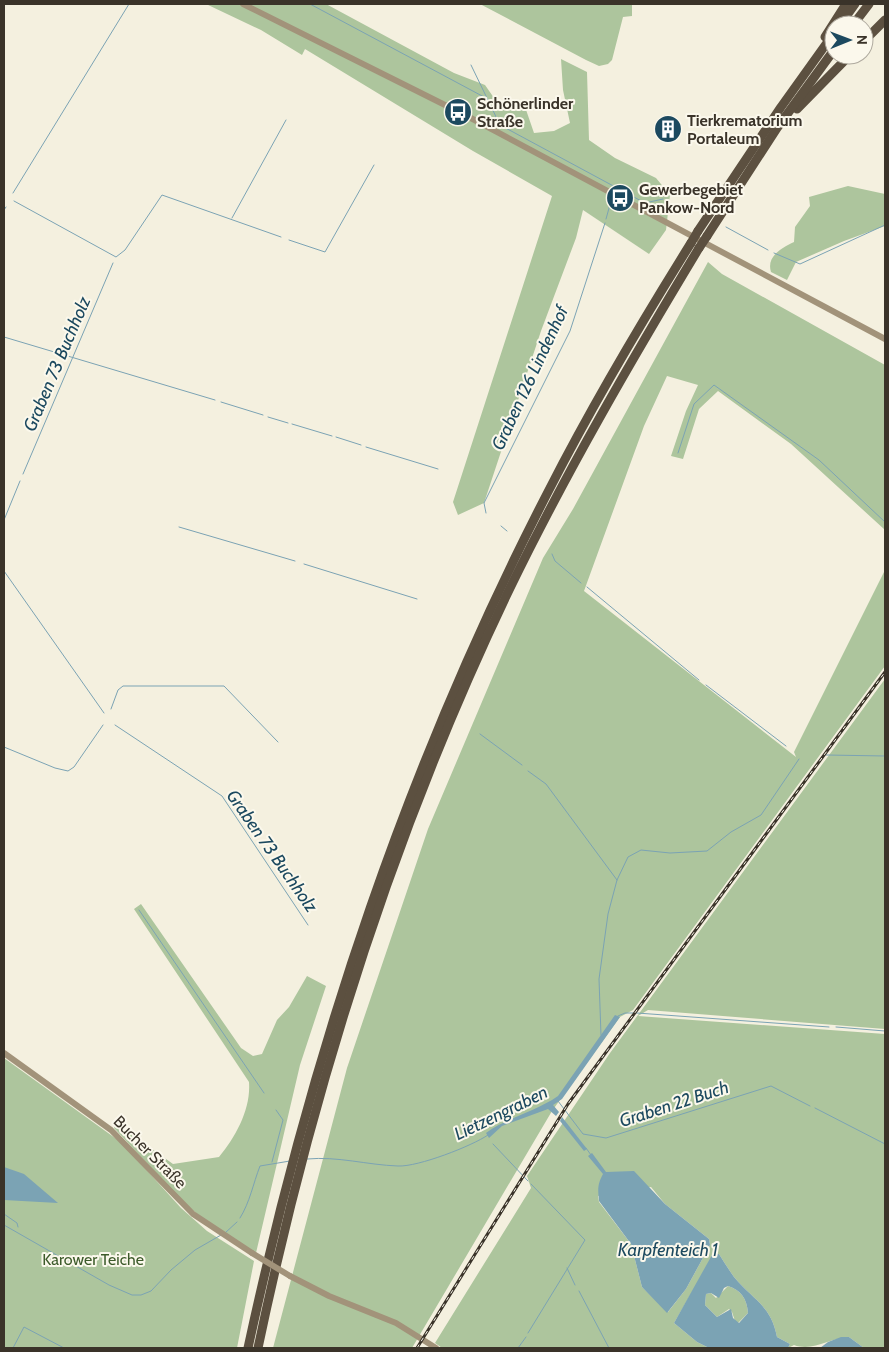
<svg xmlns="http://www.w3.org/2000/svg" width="889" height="1352" viewBox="0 0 889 1352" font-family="Cabin,sans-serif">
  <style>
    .green { fill: #adc59d; fill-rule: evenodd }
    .water { fill: #7ba3b4; fill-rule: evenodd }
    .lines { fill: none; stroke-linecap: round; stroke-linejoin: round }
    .stream { stroke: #7ba3b4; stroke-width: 1 }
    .secondary { stroke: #a2937a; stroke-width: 6 }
    .highway { stroke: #5c5040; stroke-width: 9 }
    .rail-casing { stroke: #3a3329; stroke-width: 3 }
    .rail { stroke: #fbf8ec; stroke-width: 1; stroke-dasharray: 4; stroke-linecap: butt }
    .secondary-bridge { stroke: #a2937a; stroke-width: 6 }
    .highway-bridge { stroke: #5c5040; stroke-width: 9 }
    .labels { text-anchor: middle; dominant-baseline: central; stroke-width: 4; stroke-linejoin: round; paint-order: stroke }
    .poi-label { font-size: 16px; font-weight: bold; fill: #3a3329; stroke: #fbf8ec; text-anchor: start }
    .street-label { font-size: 16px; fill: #3a3329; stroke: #fbf8ec }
    .park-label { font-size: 16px; fill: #3d5b2b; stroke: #fbf8ec }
    .water-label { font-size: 18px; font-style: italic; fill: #1c495f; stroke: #fbf8ec }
  </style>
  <rect width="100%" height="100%" fill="#f4f0df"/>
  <g class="green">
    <path d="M 206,4 L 326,4 L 454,73 L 485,85 L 501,108 L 523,101 L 534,133 L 554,131 L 570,123 L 563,90 L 561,59 L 587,72 L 589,140 L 615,158 L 656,178 L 670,195 L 666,230 L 649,254 L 583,210 L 576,238 L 541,331 L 484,503 L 458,515 L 453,502 L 552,196 L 473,151 L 305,49 L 302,55 L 261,30 Z"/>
    <path d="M 480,4 L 632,4 L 632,16 L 623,17 L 612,60 L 608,64 L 599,66 L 586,60 Z"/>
    <path d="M 848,186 L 885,194 L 885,226 L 844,241 L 796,262 L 787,280 L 771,272 C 766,256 782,248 794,242 L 795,227 L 810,206 L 809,197 Z"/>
    <path d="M 708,262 L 722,274 L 885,365 L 885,530 L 791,444 L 718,391 L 699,409 L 683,459 L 671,456 L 686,411 L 698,385 L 667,376 L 644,426 L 584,591 L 796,757 L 794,752 L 885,570 L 885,666 L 633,1010 L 620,1017 L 552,1111 L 412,1348 L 273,1348 L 347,1068 L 428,829 L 543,558 L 573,509 Z"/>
    <path d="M 885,679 L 885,1029 L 648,1010 L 638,1016 L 885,1034 L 885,1348 L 864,1348 L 849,1337 C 829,1338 813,1352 794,1345 L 788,1348 L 790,1344 L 777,1337 C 771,1305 753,1300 734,1277 C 729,1270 724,1262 719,1254 L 692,1292 L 674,1323 L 697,1342 L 709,1348 L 442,1348 L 435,1343 L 531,1188 L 527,1176 L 610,1053 ZM 651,1187 L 665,1204 L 709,1239 L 710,1245 L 686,1289 L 668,1312 L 642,1287 L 631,1244 L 599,1202 L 598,1196 Z"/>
    <path d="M 141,904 L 241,1048 L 253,1056 L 262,1054 L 277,1020 L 289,1007 L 307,976 L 326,986 L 300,1065 L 256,1253 L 208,1223 L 183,1202 L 114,1128 L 116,1123 L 173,1164 L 219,1157 C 236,1136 251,1109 249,1082 L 134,909 Z"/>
    <path d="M 4,1058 L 122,1143 L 181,1208 L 207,1231 L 254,1261 L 237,1348 L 4,1348 Z"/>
    <path d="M 728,1286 C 741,1290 747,1299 748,1313 L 738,1323 L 735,1321 L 732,1312 L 729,1309 L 717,1317 L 705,1305 L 706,1294 L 711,1293 L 716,1298 Z"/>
  </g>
  <g class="water">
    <path d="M 615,1015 L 620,1017 L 562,1099 L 553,1105 L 559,1112 L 556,1116 L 548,1109 L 502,1126 L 489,1138 L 486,1133 C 508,1117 535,1112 558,1096 Z"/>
    <path d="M 562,1117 L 587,1149 L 584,1151 L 560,1121 Z"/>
    <path d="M 592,1153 L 606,1172 L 634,1171 L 665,1204 L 709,1239 L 710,1245 L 686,1289 L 667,1313 L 642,1287 L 631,1244 L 599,1201 C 598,1190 597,1185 603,1174 L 588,1156 Z"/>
    <path d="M 4,1167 L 24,1174 L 58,1203 L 4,1200 Z"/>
    <path d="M 719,1254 C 724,1262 729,1270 734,1277 C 753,1300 771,1305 777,1337 L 790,1344 L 788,1348 L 709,1348 L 697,1342 L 674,1323 L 712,1255 ZM 728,1286 C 741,1290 747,1299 748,1313 L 739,1323 L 733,1318 L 731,1309 L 717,1317 L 705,1305 L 706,1294 L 711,1293 L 719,1298 L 724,1288 Z"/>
    <path d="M 841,1337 L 849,1337 L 864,1348 L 820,1348 L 828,1342 Z"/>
  </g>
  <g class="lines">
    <g class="stream">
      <path d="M 310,4 L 484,97"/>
      <path d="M 471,65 L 500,125 L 645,203 L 663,199"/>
      <path d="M 13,193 L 129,4"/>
      <path d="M 14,201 L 116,257 L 125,250 L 162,195 L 281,237"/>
      <path d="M 4,210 L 6,207"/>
      <path d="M 232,218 L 286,120"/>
      <path d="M 606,219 L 611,201"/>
      <path d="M 726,227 L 768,250"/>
      <path d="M 289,240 L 325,252 L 374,165"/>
      <path d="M 774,253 L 800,264 L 885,225"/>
      <path d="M 4,337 L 215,400"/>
      <path d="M 221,402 L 263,415"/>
      <path d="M 268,417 L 288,423"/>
      <path d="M 292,424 L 332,436"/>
      <path d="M 336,437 L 361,445"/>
      <path d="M 366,447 L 438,469"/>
      <path d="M 678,453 L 694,404 L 714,385 L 819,460 L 885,522"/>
      <path d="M 23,474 L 113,263"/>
      <path d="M 486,513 L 484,503 L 570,331 L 605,223"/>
      <path d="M 4,520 L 20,481"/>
      <path d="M 501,526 L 507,531"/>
      <path d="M 179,527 L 295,561"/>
      <path d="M 552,554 L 555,561 L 581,583"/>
      <path d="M 304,564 L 417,599"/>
      <path d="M 4,571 L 104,713"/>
      <path d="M 587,587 L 699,680"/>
      <path d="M 706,685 L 786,746"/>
      <path d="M 111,709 L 118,690 L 123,686 L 224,686 L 278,742"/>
      <path d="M 115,725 L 222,796 L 308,925"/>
      <path d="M 480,734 L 522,765"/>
      <path d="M 4,747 L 55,768 L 68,771 L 74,767 L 103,725"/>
      <path d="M 826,755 L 885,756"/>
      <path d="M 528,771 L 546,784 L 617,880"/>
      <path d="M 139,910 L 264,1093"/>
      <path d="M 618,1016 L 625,1013 L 637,1013 L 829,1027"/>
      <path d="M 836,1027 L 885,1031"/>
      <path d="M 601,1035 L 599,979 L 608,914 L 617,880 L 628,857 L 641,850 L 670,853 L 707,851 L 731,832 L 761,815 L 799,759"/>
      <path d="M 558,1101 L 583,1134 L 606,1138 L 771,1086 L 810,1106"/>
      <path d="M 815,1108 L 885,1144"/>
      <path d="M 493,1144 L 528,1181"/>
      <path d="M 586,1148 L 591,1155"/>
      <path d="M 307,1159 C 338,1156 367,1165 398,1166 C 418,1167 472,1146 488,1135"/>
      <path d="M 272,1162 L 283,1120 L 276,1110"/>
      <path d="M 4,1214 L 17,1223 L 18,1227"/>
      <path d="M 240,1218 C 250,1202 253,1184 260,1166 L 290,1161"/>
      <path d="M 4,1225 L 109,1285 L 132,1295 L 141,1295 L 151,1291 L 171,1270 L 195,1250 L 221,1235"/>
      <path d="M 225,1233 L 237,1222"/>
      <path d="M 567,1268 L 575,1285"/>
      <path d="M 579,1291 L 609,1348"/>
      <path d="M 528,1333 L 585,1240 L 531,1184"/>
      <path d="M 13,1348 L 24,1327 L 64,1348"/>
      <path d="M 518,1348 L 526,1337"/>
    </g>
    <g class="secondary">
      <path d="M 243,4 L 467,116 L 885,339"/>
      <path d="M 4,1053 L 111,1130 L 193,1214 L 252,1253"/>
      <path d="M 290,1276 L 329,1296 L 396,1323 L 436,1348"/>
    </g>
    <g class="highway">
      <path d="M 840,25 L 855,4"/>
      <path d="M 853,25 L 869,4"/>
      <path d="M 825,37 L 846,4"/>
      <path d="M 864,41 L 885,20"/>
      <path d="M 797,109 L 850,55"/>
      <path d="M 698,231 L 781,107 L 834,33"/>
      <path d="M 707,236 L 777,128 L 834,50"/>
      <path d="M 248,1348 C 313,1048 408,762 550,488 C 593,404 641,323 691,243"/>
      <path d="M 258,1348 C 313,1087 394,829 510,588 C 567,471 632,359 699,248"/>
    </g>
    <g class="rail-casing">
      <path id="rail" d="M 417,1348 L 568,1104 L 885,672"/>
    </g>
    <use href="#rail" class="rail"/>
    <path class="secondary-bridge" d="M 252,1253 L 290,1276"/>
    <g class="highway-bridge">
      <path d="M 691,243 L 698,231"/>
      <path d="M 699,248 L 707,236"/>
    </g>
  </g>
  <defs>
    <g id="bus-disc" transform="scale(1.4375)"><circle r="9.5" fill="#1c495f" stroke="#fbf8ec"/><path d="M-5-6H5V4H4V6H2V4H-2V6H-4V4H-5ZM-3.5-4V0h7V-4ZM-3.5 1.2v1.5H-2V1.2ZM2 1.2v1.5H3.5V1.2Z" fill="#fff"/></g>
    <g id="building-disc" transform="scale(1.4375)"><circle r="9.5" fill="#1c495f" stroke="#fbf8ec"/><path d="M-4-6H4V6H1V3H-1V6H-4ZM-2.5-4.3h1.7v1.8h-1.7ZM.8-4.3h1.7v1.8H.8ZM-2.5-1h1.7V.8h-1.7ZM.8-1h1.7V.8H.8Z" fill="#fff"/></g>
  </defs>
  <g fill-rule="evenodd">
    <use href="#bus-disc" x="458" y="112"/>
    <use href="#building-disc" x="668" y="129"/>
    <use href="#bus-disc" x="620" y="198"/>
  </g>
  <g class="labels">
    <g class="poi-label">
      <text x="477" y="103">Schönerlinder<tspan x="477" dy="18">Straße</tspan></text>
      <text x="687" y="120">Tierkrematorium<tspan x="687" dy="18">Portaleum</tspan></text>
      <text x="639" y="189">Gewerbegebiet<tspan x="639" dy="18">Pankow-Nord</tspan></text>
    </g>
    <g class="street-label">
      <text transform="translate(150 1152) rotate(45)">Bucher Straße</text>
    </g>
    <g class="park-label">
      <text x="93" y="1259">Karower Teiche</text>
    </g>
    <g class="water-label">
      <text transform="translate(57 364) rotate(-67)">Graben 73 Buchholz</text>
      <text transform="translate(530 378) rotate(-65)">Graben 126 Lindenhof</text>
      <text transform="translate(272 851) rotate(55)">Graben 73 Buchholz</text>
      <text transform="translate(674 1104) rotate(-18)">Graben 22 Buch</text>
      <text transform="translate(501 1113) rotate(-26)">Lietzengraben</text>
      <text x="668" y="1250">Karpfenteich 1</text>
    </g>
  </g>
  <rect width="889" height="1352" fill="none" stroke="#3a3329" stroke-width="10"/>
  <g transform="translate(849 40) rotate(89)"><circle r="24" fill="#fbf8ec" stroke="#aea99e"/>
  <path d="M0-4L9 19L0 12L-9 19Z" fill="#1c495f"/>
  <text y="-8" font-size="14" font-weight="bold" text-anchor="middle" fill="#3a3329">N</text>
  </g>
</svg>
